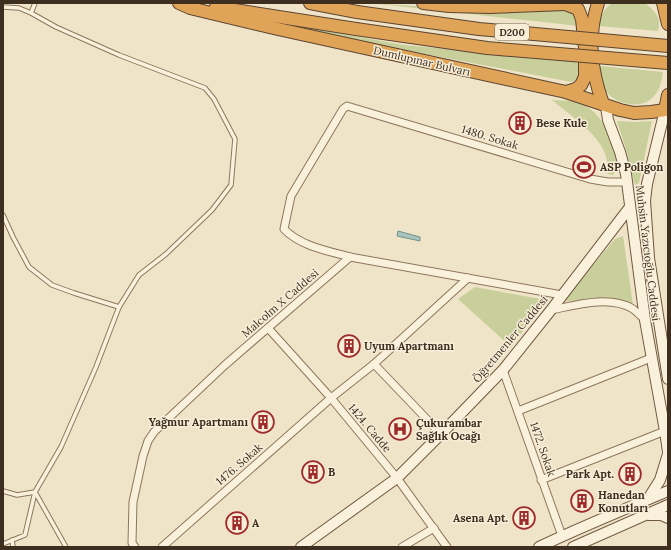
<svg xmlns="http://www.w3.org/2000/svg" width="671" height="550" viewBox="0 0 671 550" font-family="Lora,serif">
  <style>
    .green { fill: #c9cf9b }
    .water { fill: #a9c4bc; stroke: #6f938a }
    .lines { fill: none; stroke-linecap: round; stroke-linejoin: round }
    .lane-casing { stroke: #8d765c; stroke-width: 5.5 }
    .street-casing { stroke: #8d765c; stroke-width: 9 }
    .secondary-casing { stroke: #6f573f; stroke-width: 12 }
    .highway-casing { stroke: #5b4430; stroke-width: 14 }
    .lane { stroke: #faf1dc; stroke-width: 3.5 }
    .street { stroke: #faf1dc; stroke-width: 7 }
    .secondary { stroke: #faf1dc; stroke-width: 10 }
    .highway { stroke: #e0a458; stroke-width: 12 }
    .highway-bridge-casing { stroke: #5b4430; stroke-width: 14; stroke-linecap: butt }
    .highway-bridge { stroke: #e0a458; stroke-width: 12 }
    .labels { text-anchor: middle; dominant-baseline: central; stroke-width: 3; stroke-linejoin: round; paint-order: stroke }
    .shield { fill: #f7eed8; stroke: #756857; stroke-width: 1 }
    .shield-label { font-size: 10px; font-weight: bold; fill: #3d2e20 }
    .street-label { font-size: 11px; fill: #3d2e20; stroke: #f7eed8 }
    .poi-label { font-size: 11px; font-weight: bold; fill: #3d2e20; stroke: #f7eed8; text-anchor: start }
  </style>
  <rect width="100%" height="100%" fill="#f0e4c8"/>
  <g class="green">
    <path d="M 370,3 L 477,10 L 573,10 L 579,26 Z"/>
    <path d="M 613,3 L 644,3 C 650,6 658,14 659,21 C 659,24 659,28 658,31 L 598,26 C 601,17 604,7 613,3 Z"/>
    <path d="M 269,21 L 404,45 L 582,62 L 579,79 L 571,82 L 270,24 Z"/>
    <path d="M 600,66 L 663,72 C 662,80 660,90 654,96 C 642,111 614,104 605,90 C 603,87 600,84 600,82 C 599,77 600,71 600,66 Z"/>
    <path d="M 552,100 C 561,101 574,99 583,104 C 601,114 610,133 615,152 C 616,155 619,160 618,164 C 618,168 615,172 613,175 L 607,174 C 607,170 608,165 607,161 C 604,137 570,115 552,100 Z"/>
    <path d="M 617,121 L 634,122 L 652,121 L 639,183 L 635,185 L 625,146 Z"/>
    <path d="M 623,236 L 633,305 L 607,300 L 566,301 L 567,296 L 615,239 Z"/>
    <path d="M 475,287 L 546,300 L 511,347 L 458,299 Z"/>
  </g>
  <path class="water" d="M 398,231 L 420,237 L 420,241 L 397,236 Z"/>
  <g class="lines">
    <g class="lane-casing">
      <g id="lane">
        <path d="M 3,7 L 19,8 L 31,13 L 56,27 L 119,55 L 205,88 L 214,99 L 235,139 L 231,185 L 212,210 L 166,254 L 139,275 L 119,307 L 96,367 L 61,447 L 35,492 L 25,535 L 3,544"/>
        <path d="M 31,13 L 35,3"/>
        <path d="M 3,215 L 13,237 L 29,267 L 52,285 L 74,293 L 119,307"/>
        <path d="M 3,491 L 17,495 L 35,492 L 66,547"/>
        <path d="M 12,540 L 13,547"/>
      </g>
    </g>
    <g class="street-casing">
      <g id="street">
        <path d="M 350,257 C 328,251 300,246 284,229 L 291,196 L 343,109 L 347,106 L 590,179 L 608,182 L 627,182"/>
        <path d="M 551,310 C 576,305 610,295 633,309 C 637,312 641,316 645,320"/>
        <path d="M 268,328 L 331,398 L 397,478 L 447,547"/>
        <path d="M 374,364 L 441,434"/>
        <path d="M 503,370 L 562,536"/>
        <path d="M 518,411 L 651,358"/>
        <path d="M 541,480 L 665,431"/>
        <path d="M 135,547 L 132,543 L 133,502 L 143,456 L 148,441 L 154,432 L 225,365 L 350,257 L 562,295"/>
        <path d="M 162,547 L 331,398 L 374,364 L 468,278"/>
        <path d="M 402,547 L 434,528"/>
      </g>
    </g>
    <g class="secondary-casing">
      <g id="secondary">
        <path d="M 606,106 L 608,120 L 620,152 L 626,174 L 645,320 L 665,431 L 668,452"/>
        <path d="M 665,110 L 647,184 L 645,201 L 649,258 L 668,379"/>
        <path d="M 648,499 L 660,480 L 668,454"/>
        <path d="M 649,515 L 661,515 L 668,518"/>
        <path d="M 301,547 L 397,478 L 441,434 L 503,370 L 551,310 L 630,207"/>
        <path d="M 539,547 C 581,527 625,509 668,491"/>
        <path d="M 573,547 L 668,505"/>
      </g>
    </g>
    <g class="highway-casing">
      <g id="highway">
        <path d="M 179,3 L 190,8 L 278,29 L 566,92 L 620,110 L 634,113 L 651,112 L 665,110 L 668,95"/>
        <path d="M 310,3 L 357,12"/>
        <path d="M 423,3 L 449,6 L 490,7 L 565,4 L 572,3"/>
        <path d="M 598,3 C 587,38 591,70 603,104"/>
        <path d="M 663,3 L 668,24"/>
        <path d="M 565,4 L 578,9 L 582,19 L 585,48 L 585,77 L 581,85 L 576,89 L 566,92"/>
        <path d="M 216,7 L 356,29"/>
      </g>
    </g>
    <use href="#lane" class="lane"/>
    <use href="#street" class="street"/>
    <use href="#secondary" class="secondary"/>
    <use href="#highway" class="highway"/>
    <g class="highway-bridge-casing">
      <g id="highway-bridge">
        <path d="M 357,12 L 479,29 L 668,46"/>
        <path d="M 356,29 L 487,48 L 668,63"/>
      </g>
    </g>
    <use href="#highway-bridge" class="highway-bridge"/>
  </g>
  <defs>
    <g id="building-ring" transform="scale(1.15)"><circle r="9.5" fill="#f7eed8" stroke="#9e2a2b" stroke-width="1.5"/><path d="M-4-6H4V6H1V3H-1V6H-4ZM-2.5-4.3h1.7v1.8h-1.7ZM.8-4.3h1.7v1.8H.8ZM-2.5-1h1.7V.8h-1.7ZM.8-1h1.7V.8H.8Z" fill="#9e2a2b"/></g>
    <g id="stadium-ring" transform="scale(1.15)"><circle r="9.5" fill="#f7eed8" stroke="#9e2a2b" stroke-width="1.5"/><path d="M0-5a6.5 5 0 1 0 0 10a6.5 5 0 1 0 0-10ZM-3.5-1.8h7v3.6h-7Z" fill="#9e2a2b"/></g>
    <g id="hospital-ring" transform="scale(1.15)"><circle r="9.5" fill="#f7eed8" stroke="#9e2a2b" stroke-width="1.5"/><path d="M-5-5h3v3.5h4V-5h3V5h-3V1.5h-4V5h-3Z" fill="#9e2a2b"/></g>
  </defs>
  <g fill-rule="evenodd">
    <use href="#building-ring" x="520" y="123"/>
    <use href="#stadium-ring" x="584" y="167"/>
    <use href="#building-ring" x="349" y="346"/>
    <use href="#building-ring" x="263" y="422"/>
    <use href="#hospital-ring" x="400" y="429"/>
    <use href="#building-ring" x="313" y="472"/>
    <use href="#building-ring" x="630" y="474"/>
    <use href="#building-ring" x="582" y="501"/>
    <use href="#building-ring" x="524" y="518"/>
    <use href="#building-ring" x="237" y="523"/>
  </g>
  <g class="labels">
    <rect class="shield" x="495" y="24" width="34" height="16" rx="3"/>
    <g class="shield-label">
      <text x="512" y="32">D200</text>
    </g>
    <g class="street-label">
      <text transform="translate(422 61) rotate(13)">Dumlupınar Bulvarı</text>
      <text transform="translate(490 137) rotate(17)">1480. Sokak</text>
      <text transform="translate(648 253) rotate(83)">Muhsin Yazıcıoğlu Caddesi</text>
      <text transform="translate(280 303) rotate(-41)">Malcolm X Caddesi</text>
      <text transform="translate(510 339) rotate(-50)">Öğretmenler Caddesi</text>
      <text transform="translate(370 428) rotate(50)">1424. Cadde</text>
      <text transform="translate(543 449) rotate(71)">1472. Sokak</text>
      <text transform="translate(239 464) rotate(-41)">1476. Sokak</text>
    </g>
    <g class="poi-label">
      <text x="536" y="123">Bese Kule</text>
      <text x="600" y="167">ASP Poligon</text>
      <text x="364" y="346">Uyum Apartmanı</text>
      <text x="248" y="422" text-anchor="end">Yağmur Apartmanı</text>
      <text x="416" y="423">Çukurambar<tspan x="416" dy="13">Sağlık Ocağı</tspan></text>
      <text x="328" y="472">B</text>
      <text x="614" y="474" text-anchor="end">Park Apt.</text>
      <text x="598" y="495">Hanedan<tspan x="598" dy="13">Konutları</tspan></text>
      <text x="508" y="518" text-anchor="end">Asena Apt.</text>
      <text x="252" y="523">A</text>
    </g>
  </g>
  <rect width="671" height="550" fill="none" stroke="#3d2e20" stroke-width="8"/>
</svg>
